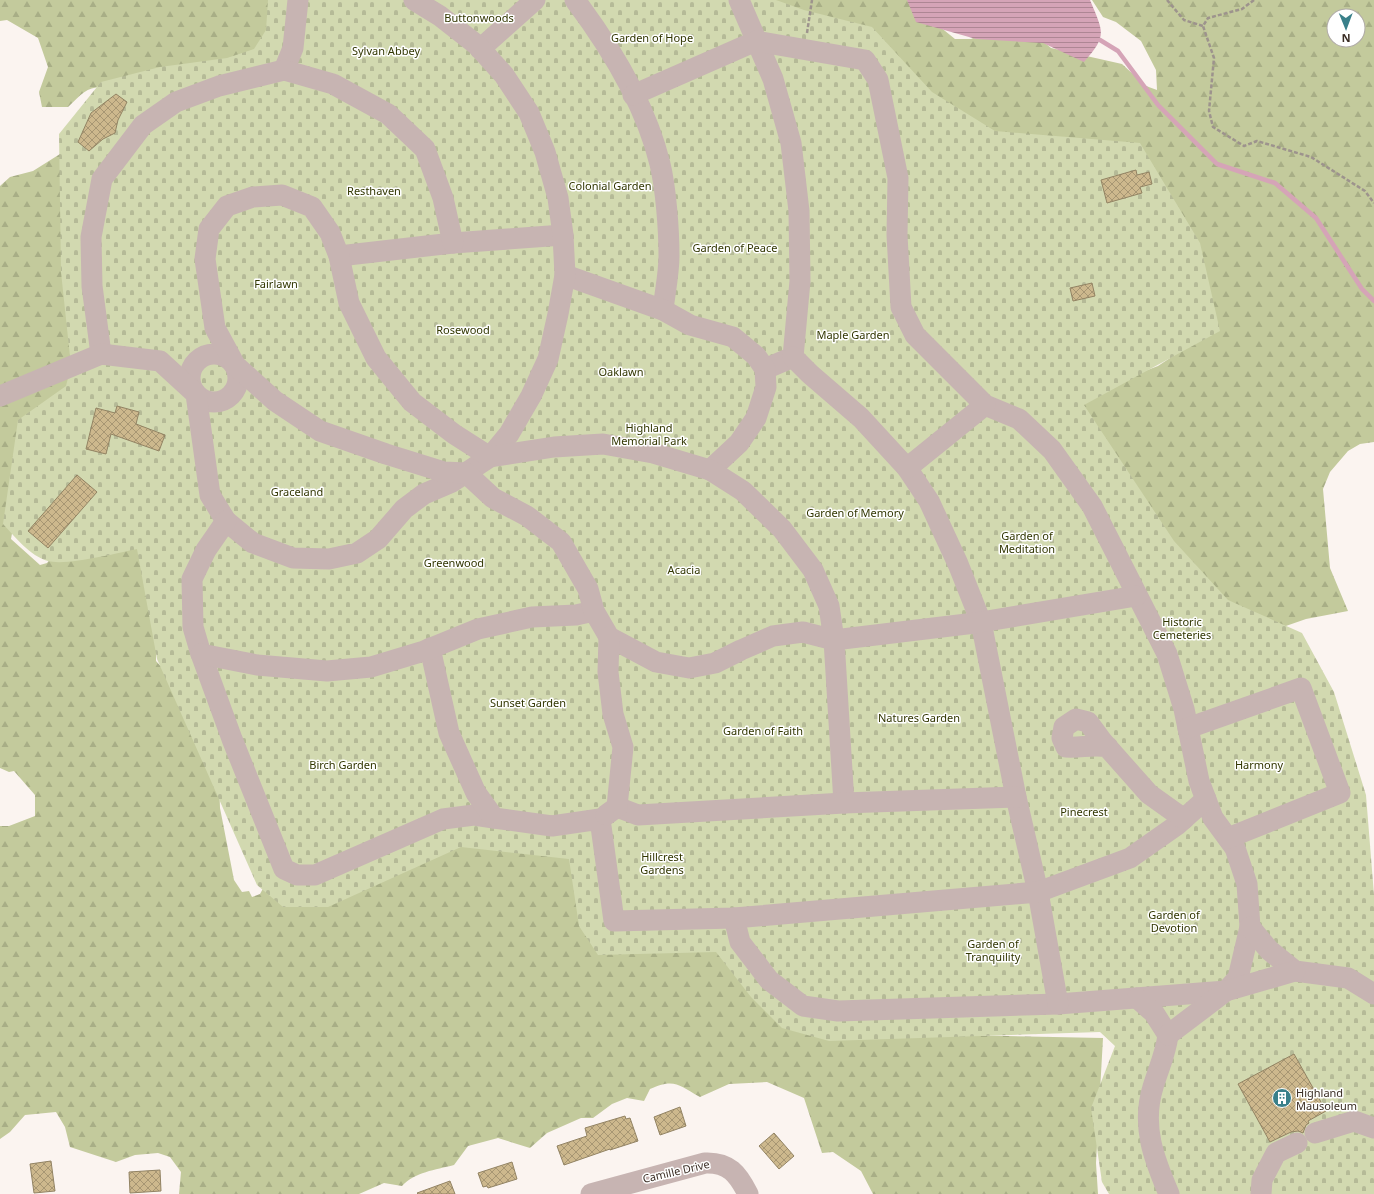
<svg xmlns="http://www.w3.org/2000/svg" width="1374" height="1194" viewBox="0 0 1374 1194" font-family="'Noto Sans',sans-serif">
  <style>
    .forest { fill: url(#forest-firs); fill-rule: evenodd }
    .cemetery { fill: url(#cemetery-stones) }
    .water { fill: url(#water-rules) }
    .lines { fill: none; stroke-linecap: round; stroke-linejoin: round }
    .stream { stroke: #d5a4b7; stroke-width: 4.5 }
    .building { fill: url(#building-cross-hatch); stroke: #928363 }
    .path { stroke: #9d938d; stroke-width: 2.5; stroke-dasharray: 4 2; stroke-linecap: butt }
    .minor { stroke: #c7b4b2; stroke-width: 21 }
    .labels { text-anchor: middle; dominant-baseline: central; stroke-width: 3; stroke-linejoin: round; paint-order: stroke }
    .park-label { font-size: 11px; fill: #313600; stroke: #fff }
    .poi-label { font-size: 11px; fill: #392c23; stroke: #fff; text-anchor: start }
    .street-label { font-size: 11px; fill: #392c23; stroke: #fff }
  </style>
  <defs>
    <pattern id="forest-firs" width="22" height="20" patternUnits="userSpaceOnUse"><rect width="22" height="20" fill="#c3ca9c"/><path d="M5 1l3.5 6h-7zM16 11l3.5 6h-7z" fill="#a8ae86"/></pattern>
    <pattern id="cemetery-stones" width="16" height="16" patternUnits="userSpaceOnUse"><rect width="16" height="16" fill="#d2d9b0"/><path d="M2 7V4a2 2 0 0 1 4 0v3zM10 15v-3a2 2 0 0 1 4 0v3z" fill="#b5ba97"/></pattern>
    <pattern id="water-rules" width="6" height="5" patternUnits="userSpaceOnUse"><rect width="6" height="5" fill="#d5a4b7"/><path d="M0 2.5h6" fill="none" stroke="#ae8694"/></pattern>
    <pattern id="building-cross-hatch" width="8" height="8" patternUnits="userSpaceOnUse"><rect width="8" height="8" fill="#cdb88d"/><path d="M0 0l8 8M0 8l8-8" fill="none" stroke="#a79673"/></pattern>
  </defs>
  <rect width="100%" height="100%" fill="#fbf4f0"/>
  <g class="forest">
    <path d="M 0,0 L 294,0 L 291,59 L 110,88 C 88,85 84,92 68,107 L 42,107 L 39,92 L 48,67 L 38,38 L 7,20 L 0,21 Z"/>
    <path d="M 749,0 L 917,0 L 934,22 L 955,39 L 971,39 L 997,27 L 1038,37 L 1051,48 L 1122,64 L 1146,86 L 1157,90 L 1156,70 L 1141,41 L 1116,22 L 1103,17 L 1092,0 L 1374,0 L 1374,442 L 1360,444 L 1348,451 L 1330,472 L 1323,489 L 1330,568 L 1348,611 L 1306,619 L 1283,627 L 1250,665 L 1012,404 L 1108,385 L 1158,366 L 1194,342 L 1051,172 ZM 1334,16 L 1358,16 L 1358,40 L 1334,40 Z"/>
    <path d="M 60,154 L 85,353 L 21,484 L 11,539 L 40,565 L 47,563 L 63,543 L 169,480 L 156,618 L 156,661 L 183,691 L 219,782 L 220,808 L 234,880 L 242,892 L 249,891 L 252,897 L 260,894 L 266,883 L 423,833 L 518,835 L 719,924 L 961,1035 L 1103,1038 L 1096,1163 L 1098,1194 L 873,1194 L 861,1171 L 833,1152 L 822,1153 L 804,1098 L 767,1082 L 729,1084 L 700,1097 C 678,1085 675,1078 650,1089 L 644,1101 L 627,1098 L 612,1104 L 593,1118 L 581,1118 L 547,1133 L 530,1148 L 498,1138 L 468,1146 L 454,1165 C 435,1170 415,1172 402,1186 L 384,1183 L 359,1194 L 179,1194 L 181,1172 L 170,1157 L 158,1153 L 135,1155 L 116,1162 L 70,1147 L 65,1127 L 56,1112 L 25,1115 L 10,1132 L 0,1139 L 0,826 L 9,826 L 35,816 L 35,795 L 14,771 L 9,772 L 0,768 L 0,186 L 10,177 L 33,171 Z"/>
  </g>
  <path class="cemetery" d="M 268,0 L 776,0 L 804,10 L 872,27 L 932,92 L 995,131 L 1140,143 L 1200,243 L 1220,331 L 1084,405 L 1174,541 L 1228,600 L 1302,633 L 1334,692 L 1366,795 L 1374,895 L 1374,1194 L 1109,1194 L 1102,1182 L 1091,1108 L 1115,1046 L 1100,1032 L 829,1041 L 782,1028 L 751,997 L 716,952 L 598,955 L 579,926 L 569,859 L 461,847 L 328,907 L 283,907 L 257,885 L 157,659 L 137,549 C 117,553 67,566 48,561 C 30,556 15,537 3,524 L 18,420 L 66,386 L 71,366 L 61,272 L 59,134 L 101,82 L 160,67 L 227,58 L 254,49 L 266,30 Z"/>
  <path class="water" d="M 907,0 L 1090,0 C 1103,32 1108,35 1084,62 L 1043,43 L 976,39 L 916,22 Z"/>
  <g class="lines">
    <path class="stream" d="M 1100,40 L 1118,51 L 1158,105 L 1217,164 L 1275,183 L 1316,218 L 1362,289 L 1374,301"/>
  </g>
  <g class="building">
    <path d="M 116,94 L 127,102 L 118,120 L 115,133 L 103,139 L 89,151 L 78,142 L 91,113 Z"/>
    <path d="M 1136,170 L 1137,175 L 1149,172 L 1152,184 L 1140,187 L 1142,193 L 1107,203 L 1101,180 Z"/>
    <path d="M 1092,283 L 1095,296 L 1073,301 L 1070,288 Z"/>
    <path d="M 117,406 L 139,412 L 136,424 L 165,435 L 159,451 L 111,434 L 106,454 L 86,449 L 96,408 L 115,413 Z"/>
    <path d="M 77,475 L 97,492 L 48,548 L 28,531 Z"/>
    <path d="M 1294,1054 L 1326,1111 L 1308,1121 L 1309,1123 L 1306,1125 L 1303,1133 L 1298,1131 L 1291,1132 L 1270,1142 L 1238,1084 Z"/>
    <path d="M 680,1107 L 686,1126 L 660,1135 L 654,1117 Z"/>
    <path d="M 625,1116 L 626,1119 L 630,1118 L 638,1141 L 610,1150 L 610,1149 L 564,1165 L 557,1146 L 587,1136 L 585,1128 Z"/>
    <path d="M 774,1133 L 794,1156 L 779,1169 L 759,1146 Z"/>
    <path d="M 51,1161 L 55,1191 L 34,1193 L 30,1164 Z"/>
    <path d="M 512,1162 L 517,1179 L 488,1188 L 487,1186 L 483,1187 L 478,1173 Z"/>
    <path d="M 160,1170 L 161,1191 L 130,1193 L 129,1172 Z"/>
    <path d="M 450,1181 L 455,1194 L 418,1194 L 417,1193 Z"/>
  </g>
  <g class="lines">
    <g class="path">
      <path d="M 1167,0 L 1184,20 L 1203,26"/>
      <path d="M 1254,0 L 1242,9 L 1208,18 L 1203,26 L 1214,58 L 1209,111 L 1213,127 L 1244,146 L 1257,141 L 1311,157 L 1365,191 L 1374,203"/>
      <path d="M 807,33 L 812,0"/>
    </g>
    <g class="minor">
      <path d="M 575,0 C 611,48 646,106 660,164 C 666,189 669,230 669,256 C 669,273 665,292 663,310"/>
      <path d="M 739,0 L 773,79 L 791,143 L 799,211 L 800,281 L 793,357 L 765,369"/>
      <path d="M 480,49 L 535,0"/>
      <path d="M 284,70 L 293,48 L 298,0"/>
      <path d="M 633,95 L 756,41 L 865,60 L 878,80 L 898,178 L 897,235 L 901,307 L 915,335 L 985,405 L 1019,419 L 1052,450 L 1092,506 L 1167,654 L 1184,709 L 1199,781 L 1213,818 L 1235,848 L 1247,884 L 1250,927 L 1238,978 L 1226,991 L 1058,1004 L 838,1011 L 803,1006 L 769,980 L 740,942 L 734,918"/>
      <path d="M 339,256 L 453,243 L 563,235"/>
      <path d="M 565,275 L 663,310 L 690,325 L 733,337 L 756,356 L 765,369 L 766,387 L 756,418 L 739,443 L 710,470"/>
      <path d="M 101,354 L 92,286 L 91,237 L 102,179 L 143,125 L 176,102 L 219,86 L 284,70 L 333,84 L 388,114 L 425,149 L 443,198 L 453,243"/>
      <circle cx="214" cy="378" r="24"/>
      <path d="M 793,357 L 810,374 L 861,418 L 907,468 L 929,501 L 958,564 L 981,622 L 1016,797 L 1038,892 L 1058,1004"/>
      <path d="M 0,396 L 101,354 L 160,361 L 196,394 L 210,495 L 226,521 L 253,543 L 293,558 L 329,559 L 357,553 L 378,539 L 404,509 L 424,494 L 452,482 L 490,457 L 509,434 L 531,396 L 548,359 L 558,314 L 565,275 L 563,235 L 558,198 L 545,152 L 529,113 L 504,75 L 477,45 L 440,16 L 414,0"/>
      <path d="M 907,468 L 985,405"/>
      <path d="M 226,521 L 206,550 L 192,579 L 193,627 L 201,654 L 232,739 L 284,869 L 297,875 L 315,875 L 443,819 L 474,815 L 494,818"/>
      <path d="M 430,648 L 449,733 L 476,793 L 494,818 L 552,826 L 600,819 L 614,921 L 734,918 L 1038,892 L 1130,858 L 1177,825 L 1206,799"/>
      <path d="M 201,654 L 257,665 L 327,671 L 371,667 L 424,651 L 478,629 L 532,617 L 576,615 L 594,611"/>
      <path d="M 1188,728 L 1301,688 L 1340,793 L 1228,838"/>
      <path d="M 1108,747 C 1094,744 1081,748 1066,747 L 1062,738 L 1064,727 L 1076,719 L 1088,722 L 1102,741 L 1149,794 L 1184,819"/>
      <path d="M 844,803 L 834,640 L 829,606 L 813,570 L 782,529 L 743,491 L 710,470 L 653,453 L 603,444 L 554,447 L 490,457 L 454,434 L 412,402 L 376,358 L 349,303 L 339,256 L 330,233 L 312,207 L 282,195 L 253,197 L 227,206 L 209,229 L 205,259 L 215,328 L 235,365 L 275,401 L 320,431 L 386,454 L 444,472 L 466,473 L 493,498 L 527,516 L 561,542 L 588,589 L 594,611 L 609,637 L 656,662 L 689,668 L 715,663 L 741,650 L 773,636 L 803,632 L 834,640 L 975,623 L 1136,596"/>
      <path d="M 617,807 L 638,815 L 844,803 L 1016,797"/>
      <path d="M 606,815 L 617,807 L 623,747 L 613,714 L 608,672 L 609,637"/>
      <path d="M 1250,927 L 1269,950 L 1295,971 L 1348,978 L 1374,994"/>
      <path d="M 1137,998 L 1154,1013 L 1168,1035 C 1166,1053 1158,1070 1153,1087 C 1141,1126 1154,1159 1169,1194"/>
      <path d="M 1168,1035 L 1226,991 L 1295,971"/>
      <path d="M 1315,1133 L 1354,1121 L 1374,1128"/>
      <path d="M 591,1194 L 705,1163 C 729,1162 738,1174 748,1194"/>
      <path d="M 1261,1194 L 1262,1180 L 1276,1153 L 1297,1143"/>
    </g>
  </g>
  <defs>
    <g id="building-disc" transform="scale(1)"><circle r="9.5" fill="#39808a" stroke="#fff"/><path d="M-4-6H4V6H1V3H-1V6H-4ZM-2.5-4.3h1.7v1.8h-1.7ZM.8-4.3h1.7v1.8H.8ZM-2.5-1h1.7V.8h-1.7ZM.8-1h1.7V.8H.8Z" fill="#fff"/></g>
  </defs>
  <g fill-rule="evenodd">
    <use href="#building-disc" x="1282" y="1098"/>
  </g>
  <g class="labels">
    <g class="park-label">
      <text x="479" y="17">Buttonwoods</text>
      <text x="652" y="37">Garden of Hope</text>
      <text x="386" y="50">Sylvan Abbey</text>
      <text x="610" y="185">Colonial Garden</text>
      <text x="374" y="190">Resthaven</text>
      <text x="735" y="247">Garden of Peace</text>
      <text x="276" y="283">Fairlawn</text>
      <text x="463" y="329">Rosewood</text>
      <text x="853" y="334">Maple Garden</text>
      <text x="621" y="371">Oaklawn</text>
      <text x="649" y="427">Highland<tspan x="649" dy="13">Memorial Park</tspan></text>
      <text x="297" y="491">Graceland</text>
      <text x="855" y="512">Garden of Memory</text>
      <text x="1027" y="535">Garden of<tspan x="1027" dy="13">Meditation</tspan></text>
      <text x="454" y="562">Greenwood</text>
      <text x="684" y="569">Acacia</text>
      <text x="1182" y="621">Historic<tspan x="1182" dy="13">Cemeteries</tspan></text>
      <text x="528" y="702">Sunset Garden</text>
      <text x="919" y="717">Natures Garden</text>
      <text x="763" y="730">Garden of Faith</text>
      <text x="343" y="764">Birch Garden</text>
      <text x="1259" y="764">Harmony</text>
      <text x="1084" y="811">Pinecrest</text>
      <text x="662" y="856">Hillcrest<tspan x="662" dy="13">Gardens</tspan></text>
      <text x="1174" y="914">Garden of<tspan x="1174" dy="13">Devotion</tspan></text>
      <text x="993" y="943">Garden of<tspan x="993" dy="13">Tranquility</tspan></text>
    </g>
    <g class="poi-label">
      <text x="1296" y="1092">Highland<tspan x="1296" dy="13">Mausoleum</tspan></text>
    </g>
    <g class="street-label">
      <text transform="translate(676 1171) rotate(-13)">Camille Drive</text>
    </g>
  </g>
  <g transform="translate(1346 28) rotate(179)"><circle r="19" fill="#ffffff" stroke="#b0aba7"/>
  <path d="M0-3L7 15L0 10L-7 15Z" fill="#39808a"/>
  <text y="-6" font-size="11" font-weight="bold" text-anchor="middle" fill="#392c23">N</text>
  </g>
</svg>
